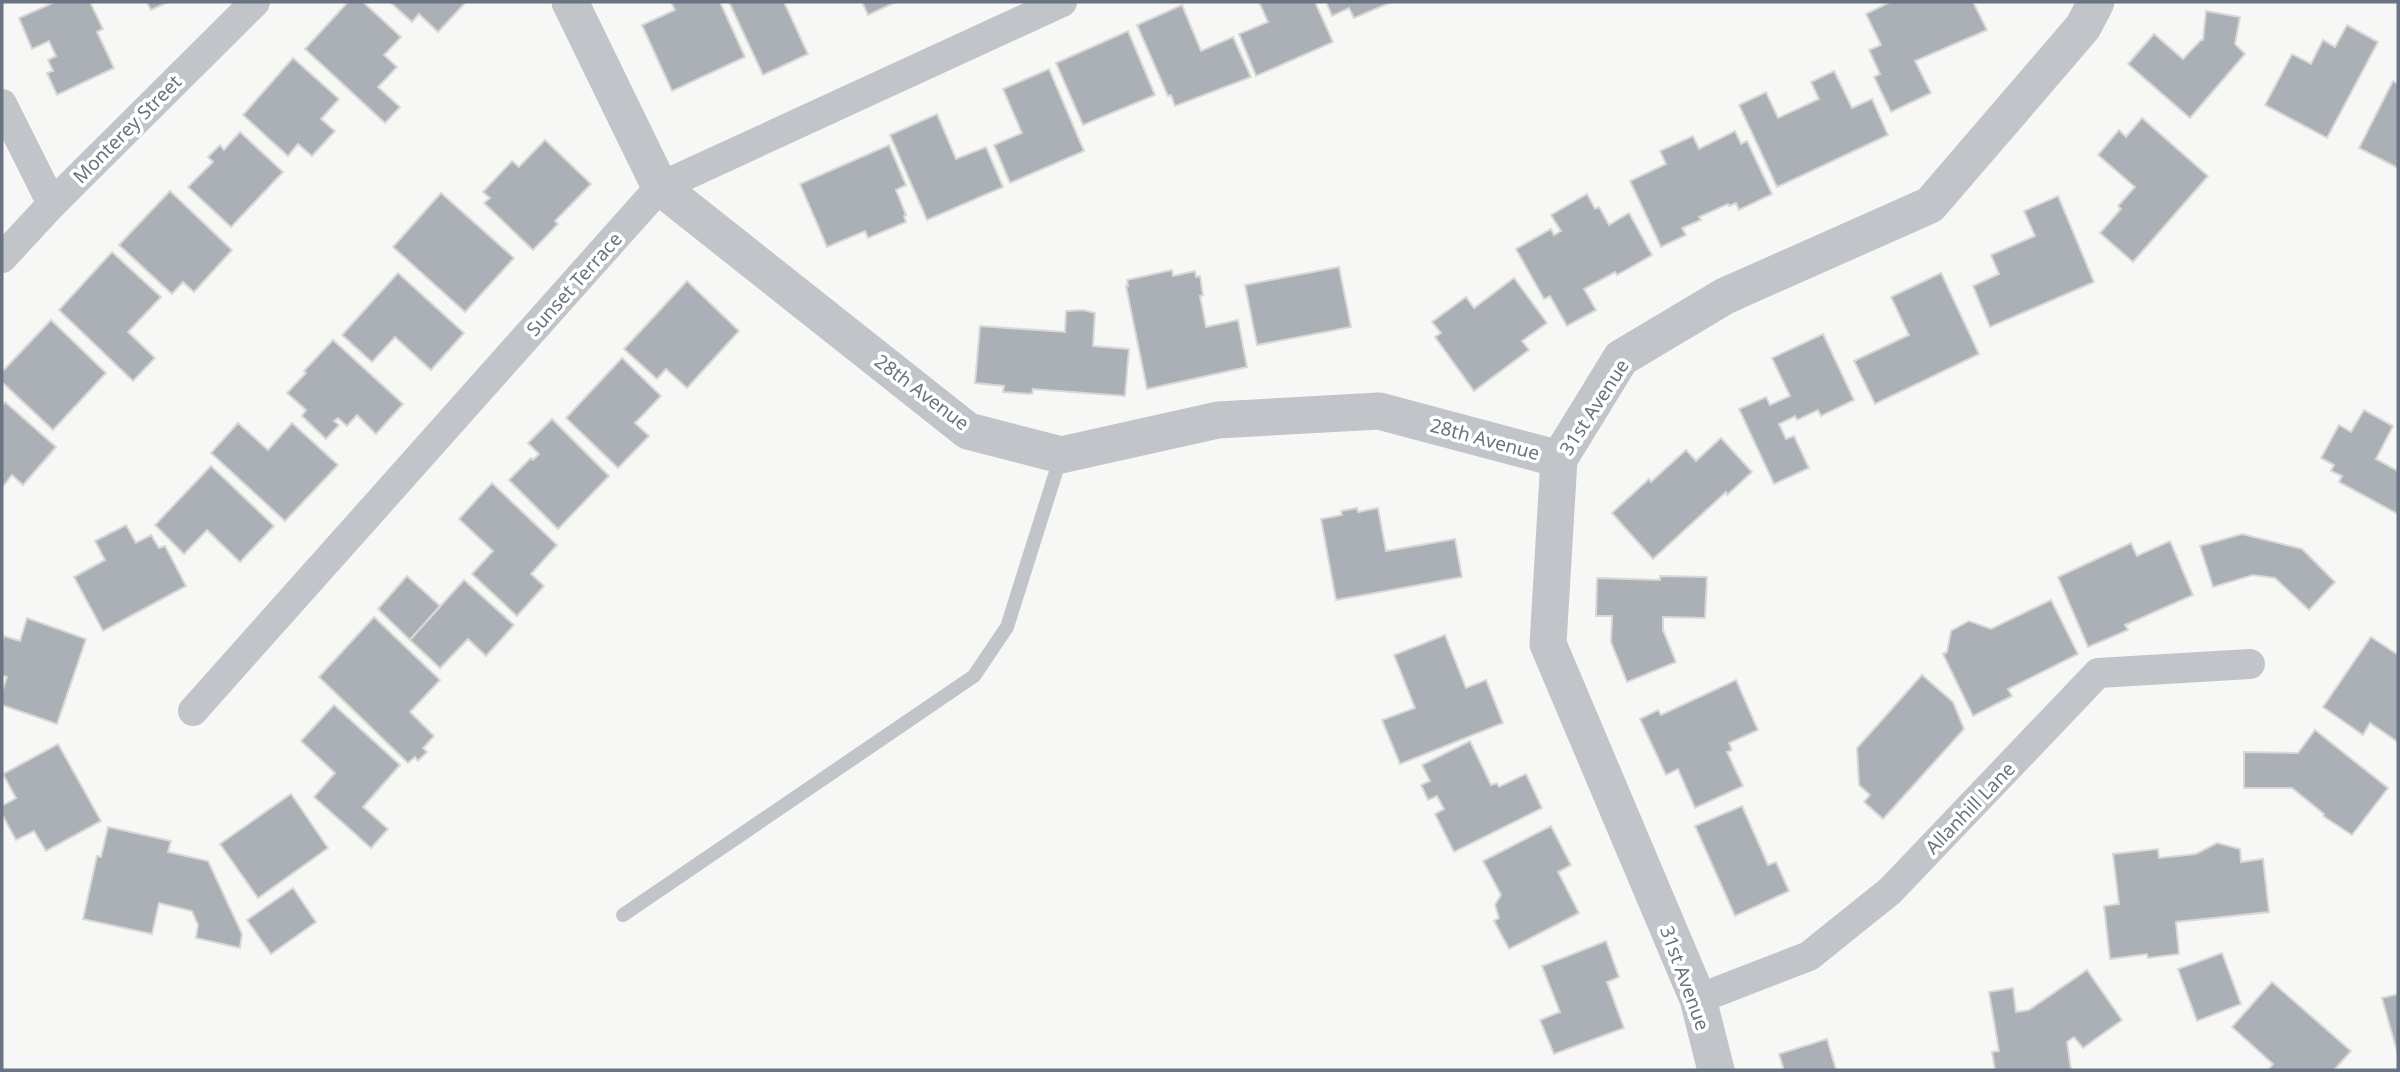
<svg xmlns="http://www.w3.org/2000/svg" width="2400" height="1072" viewBox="0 0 2400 1072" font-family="'Noto Sans',sans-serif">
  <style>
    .building { fill: #abb0b6; stroke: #d8d9d7; stroke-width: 2 }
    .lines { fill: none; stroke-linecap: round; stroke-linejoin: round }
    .service { stroke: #c1c4c8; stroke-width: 14 }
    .minor { stroke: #c1c4c8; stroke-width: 30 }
    .tertiary { stroke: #c1c4c8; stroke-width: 37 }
    .labels { text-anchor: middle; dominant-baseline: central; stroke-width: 7; stroke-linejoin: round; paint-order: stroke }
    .street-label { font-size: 19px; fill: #6a7382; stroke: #fff }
  </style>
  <rect width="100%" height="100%" fill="#f7f7f5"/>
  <g class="building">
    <path d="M 55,2 L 90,2 L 103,29 L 97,32 L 114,68 L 57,95 L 47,73 L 53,71 L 48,60 L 56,56 L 49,41 L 32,49 L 19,18 Z"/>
    <path d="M 147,2 L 168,2 L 151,10 Z"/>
    <path d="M 348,2 L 363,2 L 401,37 L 384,55 L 397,67 L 378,87 L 400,107 L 385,123 L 305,49 Z"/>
    <path d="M 390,2 L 466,2 L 438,32 L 419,14 L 412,22 Z"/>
    <path d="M 671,2 L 720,2 L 745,57 L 672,91 L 642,25 L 675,10 Z"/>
    <path d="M 729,2 L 784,2 L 808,54 L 763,75 Z"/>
    <path d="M 862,2 L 896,2 L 868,15 Z"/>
    <path d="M 1259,2 L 1315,2 L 1333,42 L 1256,76 L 1239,34 L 1268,22 Z"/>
    <path d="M 1326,2 L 1392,2 L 1354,18 L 1349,8 L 1332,16 Z"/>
    <path d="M 1890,2 L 1973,2 L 1987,30 L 1915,61 L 1931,93 L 1891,112 L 1874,77 L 1880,74 L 1869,50 L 1881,45 L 1866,14 Z"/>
    <path d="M 1182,5 L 1201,51 L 1233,37 L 1251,77 L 1175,106 L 1171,95 L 1168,96 L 1137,25 Z"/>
    <path d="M 2206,11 L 2240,17 L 2235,44 L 2245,54 L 2190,118 L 2128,64 L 2154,34 L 2183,59 L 2201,40 L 2203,40 Z"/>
    <path d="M 2347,25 L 2378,42 L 2327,138 L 2265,105 L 2292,54 L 2311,64 L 2323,40 L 2335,47 Z"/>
    <path d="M 1128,31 L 1155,95 L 1083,125 L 1056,63 Z"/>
    <path d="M 293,58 L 339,99 L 321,119 L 335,131 L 312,156 L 298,144 L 288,156 L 243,115 Z"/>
    <path d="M 1049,69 L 1084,151 L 1010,183 L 994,145 L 1022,133 L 1003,89 Z"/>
    <path d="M 1834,71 L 1852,108 L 1872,99 L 1888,135 L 1777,187 L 1739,105 L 1766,92 L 1778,118 L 1819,99 L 1811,82 Z"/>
    <path d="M 2393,81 L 2398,84 L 2398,168 L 2359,148 Z"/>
    <path d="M 937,114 L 956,159 L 986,147 L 1003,187 L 927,220 L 890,135 Z"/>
    <path d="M 2142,118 L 2208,176 L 2133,262 L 2100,233 L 2121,209 L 2118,206 L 2135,187 L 2098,155 L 2119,130 L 2126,137 Z"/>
    <path d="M 1735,131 L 1741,144 L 1747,141 L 1772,194 L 1739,210 L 1736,203 L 1729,206 L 1728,204 L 1699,217 L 1701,220 L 1682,228 L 1686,235 L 1661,247 L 1630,181 L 1666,164 L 1660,151 L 1693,136 L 1699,149 Z"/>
    <path d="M 240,132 L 283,172 L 231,227 L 188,187 L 213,162 L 208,157 L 220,145 L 224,150 Z"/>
    <path d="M 545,140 L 591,184 L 555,221 L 558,224 L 533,250 L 484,203 L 490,198 L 483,192 L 512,161 L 519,167 Z"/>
    <path d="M 889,145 L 906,185 L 896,190 L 906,215 L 904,216 L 906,222 L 868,238 L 865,231 L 827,247 L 800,184 Z"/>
    <path d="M 170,191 L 232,250 L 194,292 L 183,282 L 172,294 L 119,245 Z"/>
    <path d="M 441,193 L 514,258 L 465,312 L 393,247 Z"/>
    <path d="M 1587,194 L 1595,209 L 1599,207 L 1609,225 L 1629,213 L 1652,255 L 1617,275 L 1615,272 L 1584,289 L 1596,310 L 1567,326 L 1550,296 L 1544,299 L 1516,249 L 1551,229 L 1554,235 L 1561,231 L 1551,215 Z"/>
    <path d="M 2058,196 L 2094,282 L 1990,327 L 1973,286 L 1999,274 L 1991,255 L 2035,236 L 2024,211 Z"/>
    <path d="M 112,252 L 161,297 L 128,332 L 155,358 L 133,381 L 59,310 Z"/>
    <path d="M 1339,267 L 1351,327 L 1257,345 L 1245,285 Z"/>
    <path d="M 1172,270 L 1173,276 L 1195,271 L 1196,277 L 1200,276 L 1203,295 L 1200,296 L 1206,327 L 1238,320 L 1247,367 L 1147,389 L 1126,286 L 1128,286 L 1127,280 Z"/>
    <path d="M 398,273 L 464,333 L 431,370 L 395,337 L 372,362 L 342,335 Z"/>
    <path d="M 1941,273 L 1979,354 L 1875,404 L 1854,361 L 1909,335 L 1891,297 Z"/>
    <path d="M 1514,278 L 1547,323 L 1522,341 L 1529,350 L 1474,391 L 1435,337 L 1441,333 L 1432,322 L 1466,297 L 1474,308 Z"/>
    <path d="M 687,281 L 739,331 L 687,388 L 666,369 L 657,379 L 624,349 Z"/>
    <path d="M 1083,310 L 1095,313 L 1093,346 L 1129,349 L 1125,396 L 1033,389 L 1032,394 L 1003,392 L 1004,386 L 975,383 L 980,326 L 1065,332 L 1066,311 Z"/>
    <path d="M 51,320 L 106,373 L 53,430 L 2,382 L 2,372 Z"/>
    <path d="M 1823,334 L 1854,400 L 1821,416 L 1818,410 L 1797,420 L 1795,416 L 1779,424 L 1786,439 L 1794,436 L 1809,468 L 1774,484 L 1739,409 L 1766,397 L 1770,405 L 1790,396 L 1772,358 Z"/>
    <path d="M 333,340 L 403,404 L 376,434 L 357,415 L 347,426 L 338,418 L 334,421 L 339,425 L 326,439 L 302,416 L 306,410 L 287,393 L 306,373 L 304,371 Z"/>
    <path d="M 622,358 L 661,396 L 635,423 L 649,436 L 618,468 L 566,418 Z"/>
    <path d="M 5,402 L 56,447 L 23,485 L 12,475 L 4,485 L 2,483 L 2,406 Z"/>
    <path d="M 2364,410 L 2393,426 L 2376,459 L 2398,471 L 2398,514 L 2339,482 L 2342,476 L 2331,471 L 2334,465 L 2321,458 L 2339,425 L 2351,432 Z"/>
    <path d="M 552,419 L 609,476 L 558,529 L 509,480 L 531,458 L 533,460 L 539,454 L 528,443 Z"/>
    <path d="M 238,423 L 268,450 L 292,423 L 338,465 L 285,521 L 211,453 Z"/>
    <path d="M 1721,438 L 1752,472 L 1727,495 L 1726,492 L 1653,559 L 1612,513 L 1649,479 L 1651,482 L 1686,450 L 1696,461 Z"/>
    <path d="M 211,466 L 274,526 L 240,562 L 207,530 L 184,554 L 155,525 Z"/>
    <path d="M 492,483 L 557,545 L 531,574 L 544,586 L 517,616 L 472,574 L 493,551 L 459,519 Z"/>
    <path d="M 1357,508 L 1358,512 L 1378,508 L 1386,551 L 1455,539 L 1462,577 L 1336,600 L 1321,519 L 1342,515 L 1341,511 Z"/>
    <path d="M 126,525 L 136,543 L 151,535 L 159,548 L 165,546 L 186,586 L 103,631 L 74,577 L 105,560 L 95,541 Z"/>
    <path d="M 2242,534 L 2302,549 L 2335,582 L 2309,610 L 2275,578 L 2253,575 L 2213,587 L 2200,546 Z"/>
    <path d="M 2170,541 L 2193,595 L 2125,625 L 2128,630 L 2088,647 L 2058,577 L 2131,543 L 2137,556 Z"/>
    <path d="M 407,576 L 440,606 L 410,640 L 378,609 Z"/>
    <path d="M 1660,576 L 1707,577 L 1705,618 L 1663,617 L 1663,630 L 1676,662 L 1627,682 L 1611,642 L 1612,616 L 1596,616 L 1597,578 L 1660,580 Z"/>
    <path d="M 464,580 L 514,625 L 486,656 L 468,639 L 440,668 L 410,640 Z"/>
    <path d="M 2051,600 L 2078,654 L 2008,689 L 2012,696 L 1973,716 L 1943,654 L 1947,652 L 1951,631 L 1969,621 L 1991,629 Z"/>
    <path d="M 374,617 L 440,680 L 410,712 L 434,736 L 423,748 L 427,752 L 418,761 L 415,757 L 408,763 L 319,677 Z"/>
    <path d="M 27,618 L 86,639 L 57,724 L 2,705 L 2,692 L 7,677 L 2,675 L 2,643 L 4,636 L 20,641 Z"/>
    <path d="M 1445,635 L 1466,688 L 1486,680 L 1503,723 L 1400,764 L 1382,720 L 1415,708 L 1394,655 Z"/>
    <path d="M 2371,637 L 2398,655 L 2398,742 L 2370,723 L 2363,735 L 2323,707 Z"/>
    <path d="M 1922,675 L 1953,702 L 1964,729 L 1883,819 L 1864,802 L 1870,795 L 1859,785 L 1857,748 Z"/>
    <path d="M 1736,680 L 1758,730 L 1729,743 L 1732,750 L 1727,752 L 1743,786 L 1695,808 L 1678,769 L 1666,775 L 1640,719 L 1658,710 L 1661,715 Z"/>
    <path d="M 334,705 L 400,765 L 363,807 L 388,829 L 371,848 L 314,797 L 335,773 L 301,741 Z"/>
    <path d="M 2315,730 L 2388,788 L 2352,835 L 2323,816 L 2324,814 L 2292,788 L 2244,788 L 2244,752 L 2298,753 Z"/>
    <path d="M 1470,741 L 1491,785 L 1497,783 L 1499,787 L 1526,774 L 1542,808 L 1454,852 L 1435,814 L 1444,809 L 1437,796 L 1428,800 L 1421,785 L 1430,781 L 1422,765 Z"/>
    <path d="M 58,744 L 101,821 L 46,851 L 34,831 L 16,840 L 2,814 L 2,806 L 16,798 L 3,774 Z"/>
    <path d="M 291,794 L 328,848 L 258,898 L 220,844 Z"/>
    <path d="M 1742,806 L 1768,865 L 1776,862 L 1789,891 L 1735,916 L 1695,826 Z"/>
    <path d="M 1551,826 L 1571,865 L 1558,872 L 1579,913 L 1509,949 L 1494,921 L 1499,918 L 1495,905 L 1501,895 L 1483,861 Z"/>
    <path d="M 108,827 L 171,841 L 168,852 L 208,861 L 242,934 L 240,948 L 196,938 L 198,925 L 192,911 L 159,903 L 152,934 L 83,919 L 97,856 L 101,857 Z"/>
    <path d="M 2217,843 L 2240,849 L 2241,862 L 2263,859 L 2269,912 L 2176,922 L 2179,954 L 2148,958 L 2147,954 L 2110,959 L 2104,906 L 2119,904 L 2113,854 L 2158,849 L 2159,858 L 2196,854 Z"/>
    <path d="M 293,888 L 316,922 L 271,954 L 247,920 Z"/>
    <path d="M 1606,941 L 1619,977 L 1607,982 L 1624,1028 L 1554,1054 L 1540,1020 L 1560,1012 L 1542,966 Z"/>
    <path d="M 2222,953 L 2241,1004 L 2197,1021 L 2178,969 Z"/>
    <path d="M 2087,970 L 2122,1020 L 2083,1048 L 2074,1037 L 2067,1042 L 2071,1070 L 1995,1070 L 1992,1052 L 1999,1051 L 1989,992 L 2013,988 L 2016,1012 L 2029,1010 Z"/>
    <path d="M 2272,982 L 2351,1051 L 2334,1070 L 2268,1070 L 2273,1064 L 2232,1027 Z"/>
    <path d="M 2398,994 L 2398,1055 L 2382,998 Z"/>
    <path d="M 1827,1039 L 1836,1070 L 1784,1070 L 1779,1054 Z"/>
  </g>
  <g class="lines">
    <path class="service" d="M 623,915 L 974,676 L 1007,627 L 1061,456"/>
    <g class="minor">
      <path d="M 2,104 L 52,204"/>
      <path d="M 2,258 L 52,204 L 255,2"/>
      <path d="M 193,711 L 660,187 L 1062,2"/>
      <path d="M 1698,999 L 1809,956 L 1890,891 L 2098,673 L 2250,664"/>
    </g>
    <g class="tertiary">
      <path d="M 570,2 L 660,187 L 968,431 L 1061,455 L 1218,420 L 1379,411 L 1559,459"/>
      <path d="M 1716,1070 L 1698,999 L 1548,644 L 1559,459 L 1621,358 L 1725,296 L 1930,205 L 2083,27 L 2096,2"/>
    </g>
  </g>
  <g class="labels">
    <g class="street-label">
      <text transform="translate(127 129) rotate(-45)">Monterey Street</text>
      <text transform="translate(574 284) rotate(-48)">Sunset Terrace</text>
      <text transform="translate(922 392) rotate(37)">28th Avenue</text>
      <text transform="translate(1594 407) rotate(-57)">31st Avenue</text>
      <text transform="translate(1485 439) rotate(15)">28th Avenue</text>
      <text transform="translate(1970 808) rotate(-46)">Allanhill Lane</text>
      <text transform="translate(1685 978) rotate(70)">31st Avenue</text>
    </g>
  </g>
  <rect width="2400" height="1072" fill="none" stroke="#6a7382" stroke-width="7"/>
</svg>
